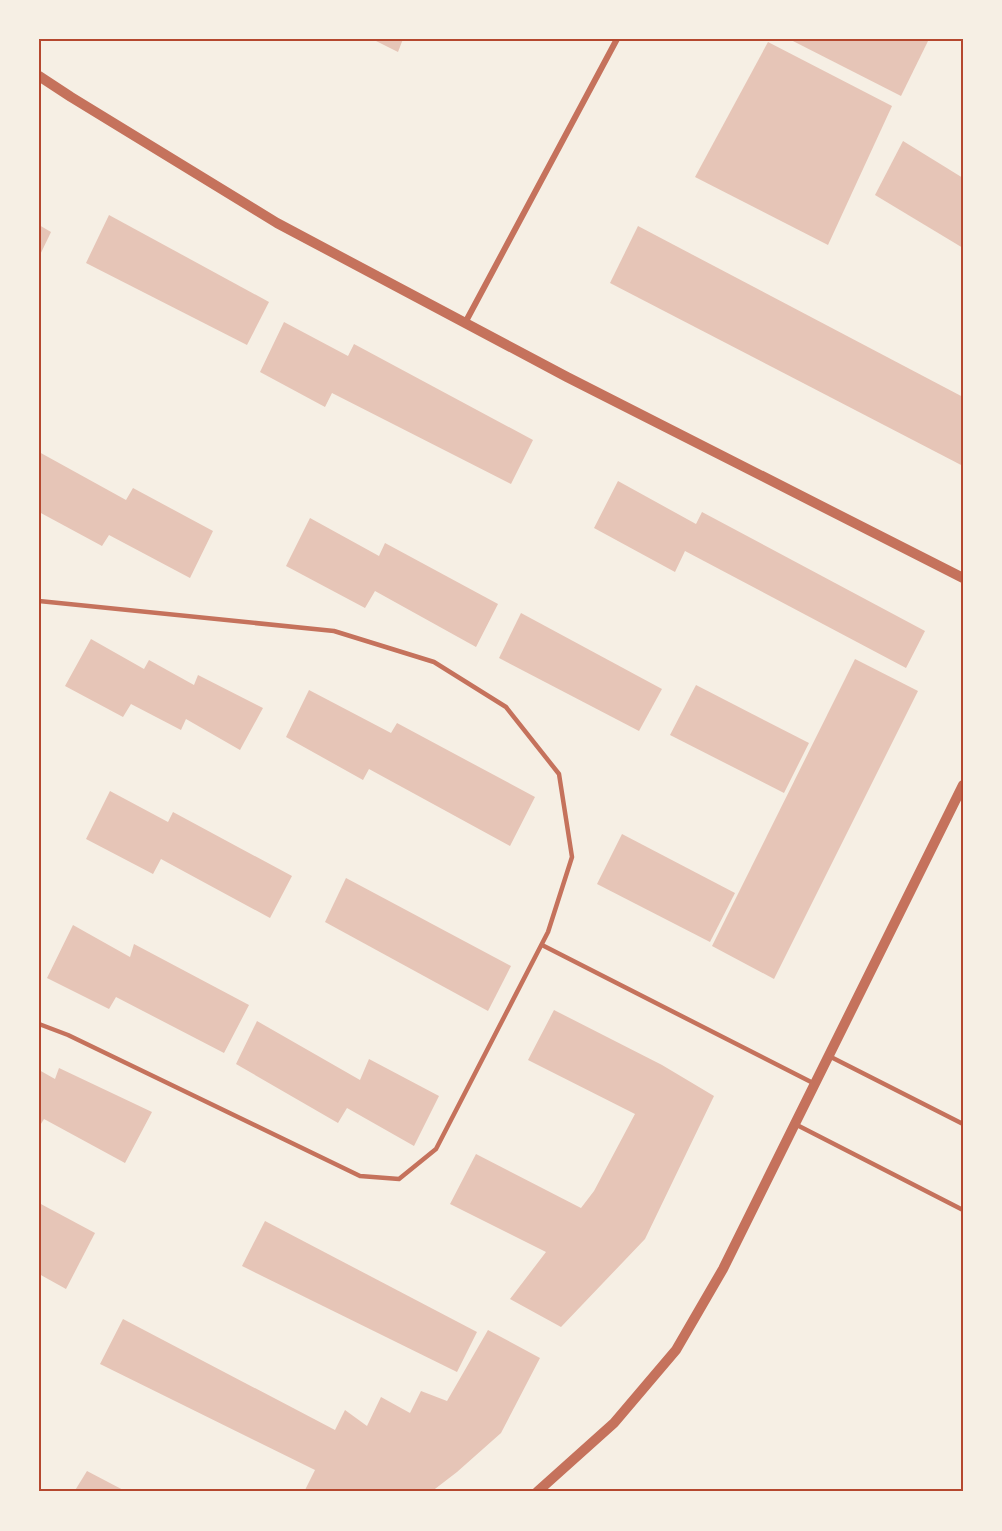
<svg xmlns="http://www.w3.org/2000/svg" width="1002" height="1531" viewBox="0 0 1002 1531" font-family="Rubik,sans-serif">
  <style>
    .building { fill: #e6c5b7 }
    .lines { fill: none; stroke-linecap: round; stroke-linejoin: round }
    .service { stroke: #c5725c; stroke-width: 4.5 }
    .minor { stroke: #c5725c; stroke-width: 6 }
    .tertiary { stroke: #c5725c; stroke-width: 10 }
    .neatline { fill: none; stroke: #b5482f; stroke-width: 2 }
  </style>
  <rect width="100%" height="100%" fill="#f6efe4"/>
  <g class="building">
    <path d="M 372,39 L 403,39 L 398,52 Z"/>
    <path d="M 789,39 L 929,39 L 901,96 Z"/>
    <path d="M 768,42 L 892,106 L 828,245 L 695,177 Z"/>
    <path d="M 903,141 L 963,178 L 963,248 L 875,195 Z"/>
    <path d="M 109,215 L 269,302 L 247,345 L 86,263 Z"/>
    <path d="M 39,225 L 51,232 L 39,257 Z"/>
    <path d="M 638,226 L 963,397 L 963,466 L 610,283 Z"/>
    <path d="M 284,322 L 348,356 L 354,344 L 533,440 L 511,484 L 332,393 L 325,407 L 260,372 Z"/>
    <path d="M 39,452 L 126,500 L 133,488 L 213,531 L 190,578 L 109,535 L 102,546 L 39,512 Z"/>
    <path d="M 618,481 L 696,524 L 702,512 L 925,631 L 906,668 L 685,551 L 675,572 L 594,528 Z"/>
    <path d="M 310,518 L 379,556 L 385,543 L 498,604 L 476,647 L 375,591 L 365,608 L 286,566 Z"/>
    <path d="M 521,613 L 662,689 L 639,731 L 499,658 Z"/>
    <path d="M 91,639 L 144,669 L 149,660 L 194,685 L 198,675 L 263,708 L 240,750 L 186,719 L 181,730 L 131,704 L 123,717 L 65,686 Z"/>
    <path d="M 855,659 L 918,691 L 774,979 L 712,946 Z"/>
    <path d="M 696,685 L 809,743 L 784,793 L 670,735 Z"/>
    <path d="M 309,690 L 391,733 L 397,723 L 535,797 L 510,846 L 369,769 L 363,780 L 286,737 Z"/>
    <path d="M 110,791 L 168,822 L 173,812 L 292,876 L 270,918 L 161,859 L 153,874 L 86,839 Z"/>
    <path d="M 622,834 L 735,893 L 710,942 L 597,884 Z"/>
    <path d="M 346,878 L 511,966 L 488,1011 L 325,922 Z"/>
    <path d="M 73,925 L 130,957 L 134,944 L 249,1005 L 224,1053 L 116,997 L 109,1009 L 47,978 Z"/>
    <path d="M 554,1010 L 662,1065 L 714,1096 L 645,1239 L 561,1327 L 510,1299 L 546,1252 L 450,1204 L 476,1154 L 581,1208 L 594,1191 L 635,1114 L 528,1060 Z"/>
    <path d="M 257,1021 L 360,1080 L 369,1059 L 439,1096 L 414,1146 L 347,1108 L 338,1123 L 236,1064 Z"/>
    <path d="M 59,1068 L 152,1112 L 125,1163 L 44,1119 L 39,1127 L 39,1070 L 55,1079 Z"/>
    <path d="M 39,1203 L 95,1233 L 66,1289 L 39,1274 Z"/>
    <path d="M 265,1221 L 477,1332 L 457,1372 L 242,1266 Z"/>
    <path d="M 123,1319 L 335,1430 L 345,1410 L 367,1426 L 381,1397 L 410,1413 L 421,1391 L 447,1401 L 488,1330 L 540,1358 L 501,1433 L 457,1472 L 431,1492 L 304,1492 L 315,1470 L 100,1364 Z"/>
    <path d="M 87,1471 L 127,1492 L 74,1492 Z"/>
  </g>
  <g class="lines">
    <g class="service">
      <path d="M 39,601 L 334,631 L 434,662 L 506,707 L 559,774 L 572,857 L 548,932 L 436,1149 L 399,1179 L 360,1176 L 68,1035 L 39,1024"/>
      <path d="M 542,945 L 815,1084"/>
      <path d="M 829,1056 L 963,1124"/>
      <path d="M 795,1124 L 963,1210"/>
    </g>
    <path class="minor" d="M 465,323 L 617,39"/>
    <g class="tertiary">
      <path d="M 39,76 L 71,97 L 277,223 L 567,377 L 963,578"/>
      <path d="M 537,1492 L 614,1423 L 676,1350 L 723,1269 L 963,785"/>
    </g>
  </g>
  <rect width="1002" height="1531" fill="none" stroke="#f6efe4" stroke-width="81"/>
  <rect x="40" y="40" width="922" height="1450" class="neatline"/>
</svg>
